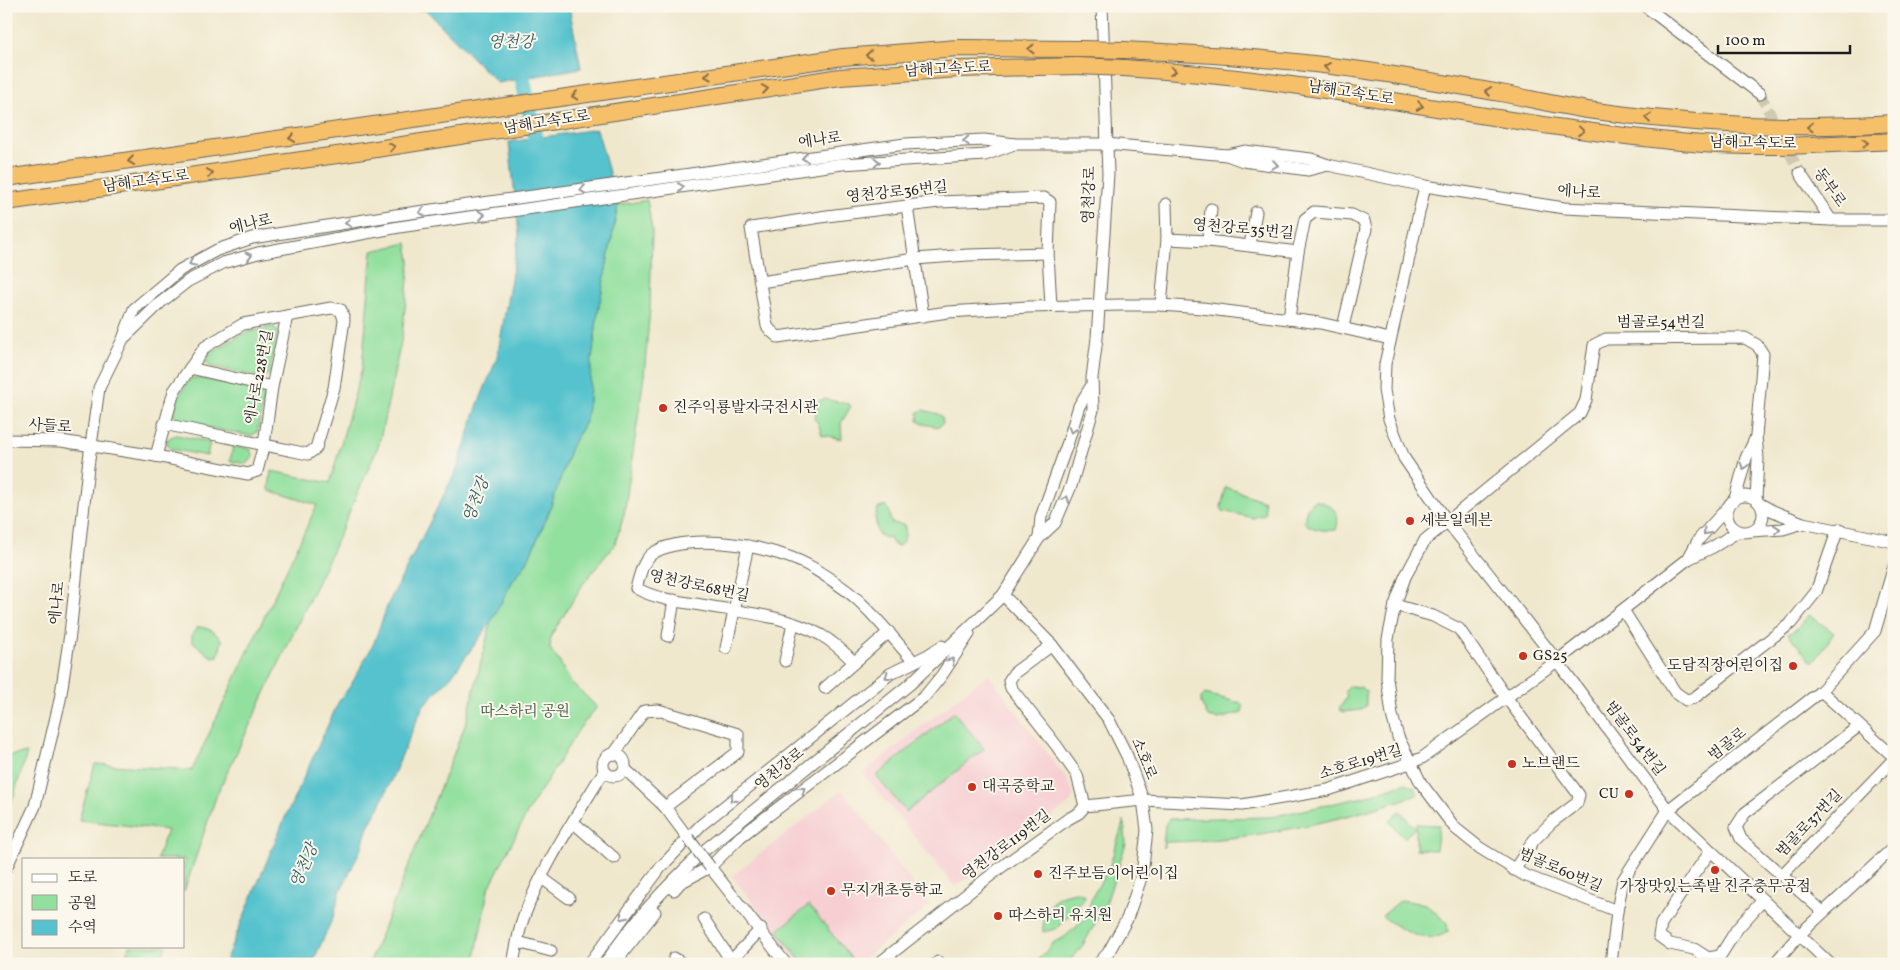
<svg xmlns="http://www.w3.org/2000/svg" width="1900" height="970" viewBox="0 0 1900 970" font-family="Vollkorn,'Noto Serif KR',serif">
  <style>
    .built { fill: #f7cfd3 }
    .green { fill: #92e09e; stroke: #577e5d }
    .water { fill: #55c2cd; stroke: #386f74 }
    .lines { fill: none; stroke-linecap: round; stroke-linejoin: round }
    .river { stroke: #55c2cd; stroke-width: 16 }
    .minor-tunnel { stroke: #d0c9b2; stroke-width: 11; stroke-dasharray: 11 5.5; stroke-linecap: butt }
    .minor-casing { stroke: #66635a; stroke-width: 13 }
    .highway-casing { stroke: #66635a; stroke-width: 18 }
    .minor { stroke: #fff; stroke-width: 11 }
    .highway { stroke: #f6c06b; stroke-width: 16 }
    .minor-bridge-casing { stroke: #66635a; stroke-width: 13; stroke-linecap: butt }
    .highway-bridge-casing { stroke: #66635a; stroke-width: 18; stroke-linecap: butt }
    .minor-bridge { stroke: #fff; stroke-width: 11 }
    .highway-bridge { stroke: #f6c06b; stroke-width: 16 }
    .oneway { stroke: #896e44 }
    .oneway2 { stroke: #999 }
    .poi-dot { fill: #c8321e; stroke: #fbf7ec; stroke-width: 2 }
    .labels { text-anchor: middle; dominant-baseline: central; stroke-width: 4; stroke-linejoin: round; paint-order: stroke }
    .street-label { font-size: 15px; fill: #1c1c1c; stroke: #fbf7ec }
    .poi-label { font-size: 15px; fill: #1c1c1c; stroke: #fbf7ec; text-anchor: start }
    .park-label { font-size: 15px; fill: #3f5743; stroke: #fbf7ec }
    .water-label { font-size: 16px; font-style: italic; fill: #335e63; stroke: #fbf7ec }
  </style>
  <rect width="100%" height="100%" fill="#fbf7ec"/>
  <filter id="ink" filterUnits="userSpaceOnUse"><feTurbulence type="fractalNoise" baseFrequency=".02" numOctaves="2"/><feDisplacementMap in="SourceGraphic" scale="10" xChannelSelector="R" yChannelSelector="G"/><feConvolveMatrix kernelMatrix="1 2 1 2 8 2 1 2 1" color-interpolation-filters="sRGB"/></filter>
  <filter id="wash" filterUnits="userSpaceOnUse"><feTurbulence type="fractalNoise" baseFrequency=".0096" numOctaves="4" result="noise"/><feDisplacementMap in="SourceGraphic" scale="20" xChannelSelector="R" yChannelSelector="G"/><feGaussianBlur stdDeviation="1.12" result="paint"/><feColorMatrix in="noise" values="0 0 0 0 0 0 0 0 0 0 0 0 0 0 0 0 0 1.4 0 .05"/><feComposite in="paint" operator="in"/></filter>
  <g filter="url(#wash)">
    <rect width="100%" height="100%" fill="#f0e8cd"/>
    <g class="built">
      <path d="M 988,674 L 1067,779 L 1074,794 L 1071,802 L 955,887 L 863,773 Z"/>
      <path d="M 842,790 L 930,906 L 857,964 L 800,964 L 732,876 Z"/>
    </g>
    <g class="green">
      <path d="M 647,200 L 652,230 L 650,308 L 644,376 L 624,515 L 615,544 L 583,584 L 551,636 L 550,649 L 560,662 L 570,681 L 597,707 L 579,729 L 527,813 L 488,890 L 474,964 L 369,964 L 466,723 L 491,621 L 512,582 L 527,562 L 548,514 L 571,447 L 586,420 L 589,400 L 591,366 L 598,312 L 618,205 Z"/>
      <path d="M 407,243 L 410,261 L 402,337 L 379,444 L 330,556 L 217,794 L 184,892 L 184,859 L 157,859 L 167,830 L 79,820 L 95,764 L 192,770 L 317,505 L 269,490 L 271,471 L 330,483 L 362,368 L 372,251 Z"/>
      <path d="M 273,326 L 278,332 L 269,374 L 263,378 L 210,366 L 206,361 L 208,355 L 242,334 Z"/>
      <path d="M 198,378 L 259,391 L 264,397 L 257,432 L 251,436 L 180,422 L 173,415 L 179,396 L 190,379 Z"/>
      <path d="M 824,399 L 849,404 L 851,406 L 841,423 L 842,439 L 822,435 L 818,423 L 814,419 L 819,401 Z"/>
      <path d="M 923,410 L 938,414 L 942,417 L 943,423 L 939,427 L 923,424 L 918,421 L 918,412 Z"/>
      <path d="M 176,435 L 210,442 L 207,456 L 171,449 L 167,443 L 169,438 Z"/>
      <path d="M 233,446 L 250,449 L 253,455 L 251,460 L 246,464 L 230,461 Z"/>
      <path d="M 1226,487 L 1264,501 L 1265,514 L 1253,518 L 1223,511 L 1221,507 Z"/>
      <path d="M 1314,500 C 1331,504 1342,511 1336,530 C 1326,531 1311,530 1304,522 L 1307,508 Z"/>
      <path d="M 885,506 L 889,510 L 891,523 L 904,525 C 907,534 905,539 899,546 L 894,545 L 889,537 L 885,538 L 878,534 L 875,517 L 878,508 Z"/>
      <path d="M 1809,615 L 1834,633 L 1814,662 L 1810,660 L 1788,634 L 1798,628 Z"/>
      <path d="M 198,627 C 208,627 217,633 222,641 L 218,656 L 214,657 L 209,655 L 192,641 L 192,634 Z"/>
      <path d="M 1350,686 L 1361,687 L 1366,692 L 1366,706 L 1360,710 L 1343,712 L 1339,709 L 1347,697 L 1345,691 Z"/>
      <path d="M 1205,694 L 1241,703 L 1243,707 L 1242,713 L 1218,719 L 1208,717 L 1201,703 L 1201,698 Z"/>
      <path d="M 954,712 L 984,749 L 906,812 L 876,776 Z"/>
      <path d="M 27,753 L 6,820 L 6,756 Z"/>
      <path d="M 1406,783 L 1414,787 L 1417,795 C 1337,822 1250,841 1166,842 L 1163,848 L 1165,825 L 1169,819 L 1270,817 L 1364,797 Z"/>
      <path d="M 1400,811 L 1415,828 L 1404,838 L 1389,821 Z"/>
      <path d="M 1124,820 L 1126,844 L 1105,906 L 1083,945 L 1067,964 L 1035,964 L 1054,942 L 1063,938 L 1086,919 L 1092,897 L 1109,868 Z"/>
      <path d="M 1416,824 L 1439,825 L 1436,850 L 1416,849 Z"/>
      <path d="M 1076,892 L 1085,895 L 1084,899 L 1056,929 L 1043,932 C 1042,920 1048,902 1060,896 C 1065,894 1071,893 1076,892 Z"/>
      <path d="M 1401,900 L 1426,904 L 1447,923 L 1448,932 C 1444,934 1438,937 1433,938 C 1414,938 1396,927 1382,916 Z"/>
      <path d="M 809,905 L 854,962 L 851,964 L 803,964 L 777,931 Z"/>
      <path d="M 129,946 L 166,946 L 160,964 L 123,964 Z"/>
    </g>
    <g class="water">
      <path d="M 399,6 L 569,6 L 581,68 L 497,83 L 427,11 Z"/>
      <path d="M 597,129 L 618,205 L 598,312 L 591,366 L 589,400 L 586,420 L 571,447 L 548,515 L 527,562 L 512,582 L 491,622 L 451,677 L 423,706 L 379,808 L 368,826 L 362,847 L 340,892 L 334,915 L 312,964 L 224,964 L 284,820 L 339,701 L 351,685 L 373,645 L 388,604 L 457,469 L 478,404 L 497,358 L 519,234 L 509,142 Z"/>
    </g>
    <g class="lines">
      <path class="river" d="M 518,58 L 540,158"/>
    </g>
  </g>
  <g filter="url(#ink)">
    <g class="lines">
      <path class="minor-tunnel" d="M 1760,94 L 1800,173"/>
      <g class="minor-casing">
        <g id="minor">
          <path d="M 1645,6 L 1760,94"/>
          <path d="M 1227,155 L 1245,151 L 1311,159 L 1328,165 L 1425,186 L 1564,208 L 1831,220 L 1894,220"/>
          <path d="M 1800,173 L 1831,220"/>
          <path d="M 1425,186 L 1385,364 L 1384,390 L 1389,419 L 1404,458 L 1447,521 L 1557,661 L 1668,810 L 1830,964"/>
          <path d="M 907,206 L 923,316"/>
          <path d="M 1167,239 L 1208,241 L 1298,252"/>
          <path d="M 1208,241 L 1211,209"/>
          <path d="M 1250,245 L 1256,212"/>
          <path d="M 760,282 L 915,259 L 968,255 L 1048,253"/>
          <path d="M 1161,305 L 1167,239 L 1166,204"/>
          <path d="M 1051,306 L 1048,253 L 1050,202 L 1044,198 L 939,202 L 827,216 L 751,228 L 767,326 L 771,331 L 778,337 L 948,312 L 1028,307 L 1121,305 L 1161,305 L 1202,308 L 1320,323 L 1390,339"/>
          <path d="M 1289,319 L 1298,252 L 1305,219 L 1314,212 L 1352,215 L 1364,221 L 1366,229 L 1343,327"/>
          <path d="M 126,336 L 160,303 L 188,281 L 223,263 L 258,253 L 399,227 L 842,164 L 985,155 L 1014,144"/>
          <path d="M 190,368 L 272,387"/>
          <path d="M 6,440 L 61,441 L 156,456 L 248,474 L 257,471 L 264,444 L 272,387 L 287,316"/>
          <path d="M 156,456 L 174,391 L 205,347 L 243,324 L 331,308 L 341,310 L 344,320 L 334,388 L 316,448 L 308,454 L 164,424"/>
          <circle cx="1745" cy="514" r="18"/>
          <path d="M 1735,499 L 1746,458 L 1756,437"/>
          <path d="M 1760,504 L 1773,511 L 1803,523 L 1894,542"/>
          <path d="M 1751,531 L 1783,529 L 1803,523"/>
          <path d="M 1039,538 L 1041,517 L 1068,442 L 1079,406 L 1092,385"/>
          <path d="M 1688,559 L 1699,539 L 1728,507"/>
          <path d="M 1003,595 L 1052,645 L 1109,720 L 1127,756 L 1143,800 L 1147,830 L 1142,875 L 1127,919 L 1108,953 L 1098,964"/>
          <path d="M 1395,605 L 1433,616 L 1459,629 L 1506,697 L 1579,795 L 1577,803 L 1552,822 L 1534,840 L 1514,870"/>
          <path d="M 1623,610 L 1675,692 L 1686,700 L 1694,698 L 1791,623 L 1816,592 L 1838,529"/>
          <path d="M 668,636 L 674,600"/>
          <path d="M 1052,645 L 1014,673 L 1009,681 L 1011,688 L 1056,745 L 1077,775 L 1085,806"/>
          <path d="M 726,648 L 748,546"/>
          <path d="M 785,661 L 793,623"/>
          <path d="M 854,662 C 844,652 833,642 821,635 C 783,614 737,612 695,604 C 675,601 653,598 636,588 C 640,575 643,558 655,552 C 692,531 779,547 813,568 C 829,578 847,589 860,602 C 879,620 896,641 913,661"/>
          <path d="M 825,688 L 889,632"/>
          <path d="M 1821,691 L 1894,757"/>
          <circle cx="614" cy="765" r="11"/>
          <path d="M 614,754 L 644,711 L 658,710 L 738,734 L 738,752 L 665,807"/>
          <path d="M 625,769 L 665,807 L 688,838"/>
          <path d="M 573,822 L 614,858"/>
          <path d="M 1711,851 L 1694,874 L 1661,924 L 1659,936 L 1670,944 L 1694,949 L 1708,958 L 1720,956 L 1737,929 L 1763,900"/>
          <path d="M 710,867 L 786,964"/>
          <path d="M 6,868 L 35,806 L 60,700 L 70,634 L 88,467 L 99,388 L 123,339 L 134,309 L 180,270 L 217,250 L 252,238 L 396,215 L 905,144 L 984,140 L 1015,144 L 1106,144 L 1227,155 L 1243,161 L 1308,170 L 1328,165"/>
          <path d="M 1782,875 L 1894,759"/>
          <path d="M 542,878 L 569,898"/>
          <path d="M 674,890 L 680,883 L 710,867 L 740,837 L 925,696 L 942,675 L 969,634"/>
          <path d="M 1617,911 L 1524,875 L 1480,848 L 1455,828 L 1421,783 L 1398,737 L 1392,715 L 1387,678 L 1388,639 L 1395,605 L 1405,577 L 1425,540 L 1580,413 L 1586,400 L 1594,345 L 1606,339 L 1745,338 L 1757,345 L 1763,354 L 1756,436 L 1758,458 L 1756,500"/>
          <path d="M 1823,912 L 1741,839 L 1736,827 L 1745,813 L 1859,726"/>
          <path d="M 704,919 L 733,964"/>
          <path d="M 518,942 L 551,951"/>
          <path d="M 674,958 L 683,964"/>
          <path d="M 513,964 C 516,949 518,933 523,919 C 542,866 575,819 604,771"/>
          <path d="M 589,964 L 661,867 L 701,825 L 890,674 L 928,655 L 942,646"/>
          <path d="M 605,964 C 632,922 669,883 706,849 L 910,684 L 1003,595 L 1039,538 L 1055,523 L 1071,486 L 1093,410 L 1092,378 L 1097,338 L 1108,174 L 1102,6"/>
          <path d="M 614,964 L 655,912"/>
          <path d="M 728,964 L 761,929"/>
          <path d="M 878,964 L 1000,868 L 1068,819 L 1079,813 L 1085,806 L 1143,800 L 1242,805 L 1328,790 L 1410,763 L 1422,758 L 1557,661 L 1688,559 L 1713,547 L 1739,531"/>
          <path d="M 936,964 L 938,962 L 939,964"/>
          <path d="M 1611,964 L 1617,911 L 1623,880 L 1668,810 L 1821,691 L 1875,631 L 1894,566"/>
          <path d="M 1774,964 L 1799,935 L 1894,847"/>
        </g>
      </g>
      <g class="highway-casing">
        <g id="highway">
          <path d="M 1124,50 C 1205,54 1287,59 1368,71 C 1414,78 1461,86 1506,94 C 1536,100 1565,107 1595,111 C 1694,125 1794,130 1894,123"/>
          <path d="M 1124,68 C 1185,72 1246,78 1306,87 C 1438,107 1569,133 1703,144 C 1766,149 1831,144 1894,141"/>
          <path d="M 6,178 L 843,57 L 958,48 L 1080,49"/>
          <path d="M 6,202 L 344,154 L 840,77 L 959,69 L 1077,66"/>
        </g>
      </g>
      <use href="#minor" class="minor"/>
      <use href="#highway" class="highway"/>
      <g class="minor-bridge-casing">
        <path id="minor-bridge" d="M 688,838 L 710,867"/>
      </g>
      <g class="highway-bridge-casing">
        <g id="highway-bridge">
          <path d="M 1080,49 L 1124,50"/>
          <path d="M 1077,66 L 1124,68"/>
        </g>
      </g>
      <use href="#minor-bridge" class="minor-bridge"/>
      <use href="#highway-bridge" class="highway-bridge"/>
    </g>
    <defs><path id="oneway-chevron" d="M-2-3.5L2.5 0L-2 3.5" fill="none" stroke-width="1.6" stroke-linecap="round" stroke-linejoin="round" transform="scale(1.25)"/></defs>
    <g class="oneway">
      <use href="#oneway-chevron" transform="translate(1031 49) rotate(-180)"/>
      <use href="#oneway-chevron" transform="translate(869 55) rotate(176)"/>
      <use href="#oneway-chevron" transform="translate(1327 67) rotate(-173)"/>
      <use href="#oneway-chevron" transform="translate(1173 71) rotate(4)"/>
      <use href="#oneway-chevron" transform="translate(708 76) rotate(172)"/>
      <use href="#oneway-chevron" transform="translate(765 89) rotate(-9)"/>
      <use href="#oneway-chevron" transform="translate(1488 91) rotate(-171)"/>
      <use href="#oneway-chevron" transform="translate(575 96) rotate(172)"/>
      <use href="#oneway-chevron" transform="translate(1420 106) rotate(9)"/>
      <use href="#oneway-chevron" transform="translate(1648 118) rotate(-173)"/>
      <use href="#oneway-chevron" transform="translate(1810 127) rotate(180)"/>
      <use href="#oneway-chevron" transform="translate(1581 131) rotate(6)"/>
      <use href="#oneway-chevron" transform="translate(292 138) rotate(172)"/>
      <use href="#oneway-chevron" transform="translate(1865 143) rotate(-3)"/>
      <use href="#oneway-chevron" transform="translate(392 147) rotate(-9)"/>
      <use href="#oneway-chevron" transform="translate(131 161) rotate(172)"/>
      <use href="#oneway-chevron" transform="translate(210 173) rotate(-8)"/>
    </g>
    <g class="oneway2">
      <use href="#oneway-chevron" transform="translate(966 141) rotate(177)"/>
      <use href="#oneway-chevron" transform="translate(805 158) rotate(172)"/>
      <use href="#oneway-chevron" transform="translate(877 162) rotate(-3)"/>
      <use href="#oneway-chevron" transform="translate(1275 165) rotate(9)"/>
      <use href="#oneway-chevron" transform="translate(681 187) rotate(-8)"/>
      <use href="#oneway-chevron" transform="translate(583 190) rotate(172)"/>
      <use href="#oneway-chevron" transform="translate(422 212) rotate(172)"/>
      <use href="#oneway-chevron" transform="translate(482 215) rotate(-8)"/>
      <use href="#oneway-chevron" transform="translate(348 223) rotate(171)"/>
      <use href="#oneway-chevron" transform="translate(249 256) rotate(-16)"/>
      <use href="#oneway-chevron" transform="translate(192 263) rotate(151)"/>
      <use href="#oneway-chevron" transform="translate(1072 430) rotate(107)"/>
      <use href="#oneway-chevron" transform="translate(1744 466) rotate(105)"/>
      <use href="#oneway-chevron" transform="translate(1066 499) rotate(-67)"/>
      <use href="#oneway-chevron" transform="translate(1777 529) rotate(-6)"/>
      <use href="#oneway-chevron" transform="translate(1706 532) rotate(132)"/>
      <use href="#oneway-chevron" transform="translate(951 661) rotate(-59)"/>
      <use href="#oneway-chevron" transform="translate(888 676) rotate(145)"/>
      <use href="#oneway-chevron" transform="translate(802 790) rotate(-38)"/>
      <use href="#oneway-chevron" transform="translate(733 799) rotate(141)"/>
      <use href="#oneway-chevron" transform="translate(623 917) rotate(127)"/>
    </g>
  </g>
  <g class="poi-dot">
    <circle cx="663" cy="408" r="5"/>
    <circle cx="1410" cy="521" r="5"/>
    <circle cx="1523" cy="656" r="5"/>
    <circle cx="1793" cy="666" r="5"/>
    <circle cx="1512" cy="764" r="5"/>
    <circle cx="972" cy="787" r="5"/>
    <circle cx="1629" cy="794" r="5"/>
    <circle cx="1715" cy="870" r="5"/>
    <circle cx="1038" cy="874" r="5"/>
    <circle cx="831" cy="891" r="5"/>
    <circle cx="998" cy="916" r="5"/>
  </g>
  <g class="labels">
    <g class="street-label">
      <text transform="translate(948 70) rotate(-3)">남해고속도로</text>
      <text transform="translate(1351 94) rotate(9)">남해고속도로</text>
      <text transform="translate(547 123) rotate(-9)">남해고속도로</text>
      <text transform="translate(820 141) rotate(-8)">에나로</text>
      <text transform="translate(1753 144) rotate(1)">남해고속도로</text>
      <text transform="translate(146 182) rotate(-8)">남해고속도로</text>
      <text transform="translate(1829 188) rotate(55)">동부로</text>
      <text transform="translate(897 193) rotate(-6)">영천강로36번길</text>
      <text transform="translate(1579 193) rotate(4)">에나로</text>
      <text transform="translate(1090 195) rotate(-88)">영천강로</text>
      <text transform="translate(251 225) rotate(-13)">에나로</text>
      <text transform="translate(1243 230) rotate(5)">영천강로35번길</text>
      <text x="1661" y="323">범골로54번길</text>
      <text transform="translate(260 377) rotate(-79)">에나로228번길</text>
      <text transform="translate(50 427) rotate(4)">사들로</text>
      <text transform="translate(699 587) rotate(12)">영천강로68번길</text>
      <text transform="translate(58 603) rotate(-84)">에나로</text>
      <text transform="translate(1634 739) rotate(53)">범골로54번길</text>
      <text transform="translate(1728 745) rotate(-38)">범골로</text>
      <text transform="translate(1143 759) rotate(68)">소호로</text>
      <text transform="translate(1361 763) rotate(-17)">소호로19번길</text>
      <text transform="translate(780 770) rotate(-39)">영천강로</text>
      <text transform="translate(1810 824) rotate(-46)">범골로37번길</text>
      <text transform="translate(1007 846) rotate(-37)">영천강로119번길</text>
      <text transform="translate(1560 871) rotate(23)">범골로60번길</text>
    </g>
    <g class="poi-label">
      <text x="673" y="408">진주익룡발자국전시관</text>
      <text x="1420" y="521">세븐일레븐</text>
      <text x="1533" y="656">GS25</text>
      <text x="1783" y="666" text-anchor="end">도담직장어린이집</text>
      <text x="1522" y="764">노브랜드</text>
      <text x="982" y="787">대곡중학교</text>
      <text x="1619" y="794" text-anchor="end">CU</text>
      <text x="1048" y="874">진주보듬이어린이집</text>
      <text x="1715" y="887" text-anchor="middle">가장맛있는족발 진주충무공점</text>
      <text x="841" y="891">무지개초등학교</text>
      <text x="1008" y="916">따스하리 유치원</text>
    </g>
    <g class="park-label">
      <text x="525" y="712">따스하리 공원</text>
    </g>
    <g class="water-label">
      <text x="511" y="43">영천강</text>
      <text transform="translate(477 500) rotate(-70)">영천강</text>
      <text transform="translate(305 866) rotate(-67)">영천강</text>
    </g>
  </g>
  <rect width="1900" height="970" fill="none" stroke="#fbf7ec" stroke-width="25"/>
  <rect x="22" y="858" width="162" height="90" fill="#fbf7ec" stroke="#a29f99"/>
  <rect x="32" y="874" width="25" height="8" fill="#ffffff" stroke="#a29f99"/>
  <text x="68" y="882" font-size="15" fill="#1c1c1c">도로</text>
  <rect x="32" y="895" width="25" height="15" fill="#92e09e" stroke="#a29f99"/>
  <text x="68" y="908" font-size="15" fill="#1c1c1c">공원</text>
  <rect x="32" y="920" width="25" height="15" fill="#55c2cd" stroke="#a29f99"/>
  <text x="68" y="932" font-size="15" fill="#1c1c1c">수역</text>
  <path d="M1718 45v8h132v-8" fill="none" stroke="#1c1c1c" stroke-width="2.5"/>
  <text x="1725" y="45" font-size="15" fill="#1c1c1c" stroke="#fbf7ec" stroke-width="4" paint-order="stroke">100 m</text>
</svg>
